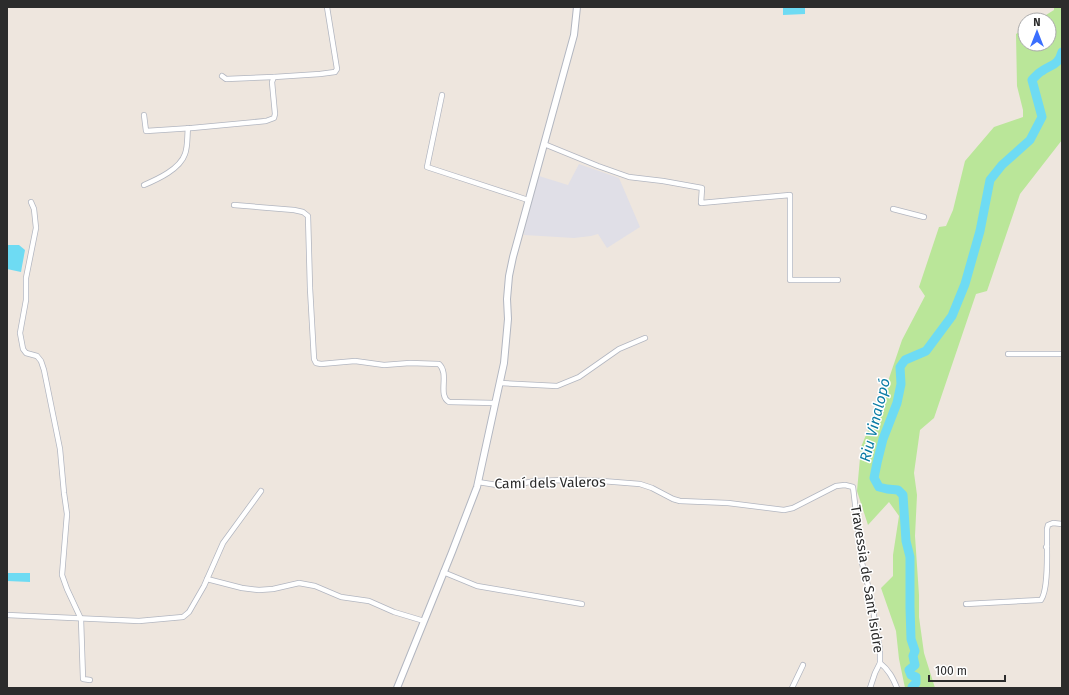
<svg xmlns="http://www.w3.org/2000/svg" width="1069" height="695" viewBox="0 0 1069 695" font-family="'Fira Sans',sans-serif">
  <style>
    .industrial { fill: #e0dfe7 }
    .green { fill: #bae699 }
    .water { fill: #6edbf3 }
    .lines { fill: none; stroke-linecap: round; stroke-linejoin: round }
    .river { stroke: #6edbf3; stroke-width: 9 }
    .minor-casing { stroke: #b2b6c0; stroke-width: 6 }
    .secondary-casing { stroke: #b2b6c0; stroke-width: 8 }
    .minor { stroke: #fff; stroke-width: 4.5 }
    .secondary { stroke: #fff; stroke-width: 6 }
    .labels { text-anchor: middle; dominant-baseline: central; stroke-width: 3; stroke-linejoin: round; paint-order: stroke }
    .street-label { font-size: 14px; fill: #2c2c2c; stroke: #fff }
    .water-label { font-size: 15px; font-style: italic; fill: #097ba4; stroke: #fff }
  </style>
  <rect width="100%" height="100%" fill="#eee6de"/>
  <path class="industrial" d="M 579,164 L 619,178 L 640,227 L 607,248 L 598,234 L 591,236 L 574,238 L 524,235 L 525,227 L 539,176 L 568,185 Z"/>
  <path class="green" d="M 1054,7 L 1062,7 L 1062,140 L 1020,194 L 987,291 L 976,294 L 934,418 L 920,430 L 914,473 L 917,495 L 915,536 L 919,595 L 919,617 L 924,653 L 935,688 L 905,688 L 899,659 L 896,631 L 881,588 L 893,576 L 893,555 L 899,516 L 889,502 L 868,525 L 857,491 L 861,447 L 873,418 L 883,403 L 883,396 L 902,340 L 925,296 L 919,287 L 939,227 L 946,226 L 953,210 L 965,161 L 994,127 L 1023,117 L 1023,110 L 1017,86 L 1016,34 L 1025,28 L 1025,44 L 1049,44 L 1049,20 L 1038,20 L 1054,10 Z"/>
  <g class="water">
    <path d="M 783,7 L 805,7 L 805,14 L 783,15 Z"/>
    <path d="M 7,245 L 19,245 L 25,250 L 21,272 L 7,269 Z"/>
    <path d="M 7,573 L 30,573 L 30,582 L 7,581 Z"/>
  </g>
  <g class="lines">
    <path class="river" d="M 913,688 L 912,687 L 916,683 L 916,677 L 911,675 L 909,670 L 915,665 L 913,656 L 915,651 L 911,639 L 910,607 L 910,557 L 906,541 L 903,495 L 898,490 L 887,489 L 879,487 L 874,478 L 877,463 L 883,439 L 897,403 L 901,384 L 900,367 L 905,360 L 926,351 L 952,316 L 965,284 L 980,231 L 990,180 L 1002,165 L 1030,140 L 1042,117 L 1032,80 C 1035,77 1038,73 1042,71 C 1052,64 1058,66 1062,52"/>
    <g class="minor-casing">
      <g id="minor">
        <path d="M 222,76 L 226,79 L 274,77"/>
        <path d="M 442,95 L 427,167 L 528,200"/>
        <path d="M 144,115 L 146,131 L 192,128 L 266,121 L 274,118 L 275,114 L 272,82 L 274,77 L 320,74 L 335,72 L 337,69 L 327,7"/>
        <path d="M 544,144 L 598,166 L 629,177 L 663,181 L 702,188 L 701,203 L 790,195 L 790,280 L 838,280"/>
        <path d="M 144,185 C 158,179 180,169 185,154 C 188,146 187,136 188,128"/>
        <path d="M 31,202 L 34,209 L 36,228 L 26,278 L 26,300 L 20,333 L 23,349 L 26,353 L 37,356 L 41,361 L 44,370 L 60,449 L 64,493 L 67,514 L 62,575 L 67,589 L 81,619 L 83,679 L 90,680"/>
        <path d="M 234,205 L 294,210 L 303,212 L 308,216 L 310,288 L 314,359 L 316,363 L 321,364 L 355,361 L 384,365 L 410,363 L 439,364 C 450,374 437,395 449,402 L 495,403"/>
        <path d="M 893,209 L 924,217"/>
        <path d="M 1008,354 L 1062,354"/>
        <path d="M 500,383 L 557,386 L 579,377 L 619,349 L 645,338"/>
        <path d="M 478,482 L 497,485 L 514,485 L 535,481 L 566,480 L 602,481 L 640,484 L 652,488 L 673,499 L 680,501 L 728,503 L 784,510 L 793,508 L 836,486 L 845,485 L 853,487 L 862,563 L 871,597 L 875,622 L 880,650 L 880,663 C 889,670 893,678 897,688"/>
        <path d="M 1046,547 L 1047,546 L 1047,529 L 1048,525 L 1053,523 L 1062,524"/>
        <path d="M 443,572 L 477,586 L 582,604"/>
        <path d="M 207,579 L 242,588 L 259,590 L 273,589 L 299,583 L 315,586 L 341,597 L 369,601 L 394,612 L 424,621"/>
        <path d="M 966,604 L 1041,600 C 1048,590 1047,559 1047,546"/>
        <path d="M 7,615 L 139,621 L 183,617 L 189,612 L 204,586 L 223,543 L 261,491"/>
        <path d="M 792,688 L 803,665"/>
        <path d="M 870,688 L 875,673 L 880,663"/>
      </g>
    </g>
    <g class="secondary-casing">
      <path id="secondary" d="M 397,688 L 452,552 L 477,487 L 504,363 L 508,319 L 507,299 L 509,276 L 513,257 L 574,35 L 577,7"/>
    </g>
    <use href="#minor" class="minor"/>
    <use href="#secondary" class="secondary"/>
  </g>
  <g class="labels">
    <g class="street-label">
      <text transform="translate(550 483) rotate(-1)">Camí dels Valeros</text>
      <text transform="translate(867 579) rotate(81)">Travessia de Sant Isidre</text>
    </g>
    <g class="water-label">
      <text transform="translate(875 420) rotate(-76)">Riu Vinalopó</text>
    </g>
  </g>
  <rect width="1069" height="695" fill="none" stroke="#2c2c2c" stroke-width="16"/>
  <g transform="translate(1037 32)"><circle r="19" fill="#ffffff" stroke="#ababab"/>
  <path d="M0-3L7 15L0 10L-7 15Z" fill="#3a6fff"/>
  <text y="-6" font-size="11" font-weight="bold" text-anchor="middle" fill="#2c2c2c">N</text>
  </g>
  <path d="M929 675v6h76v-6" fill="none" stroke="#2c2c2c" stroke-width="2"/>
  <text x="935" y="675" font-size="12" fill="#2c2c2c" stroke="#ffffff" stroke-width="3" paint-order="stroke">100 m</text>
</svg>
